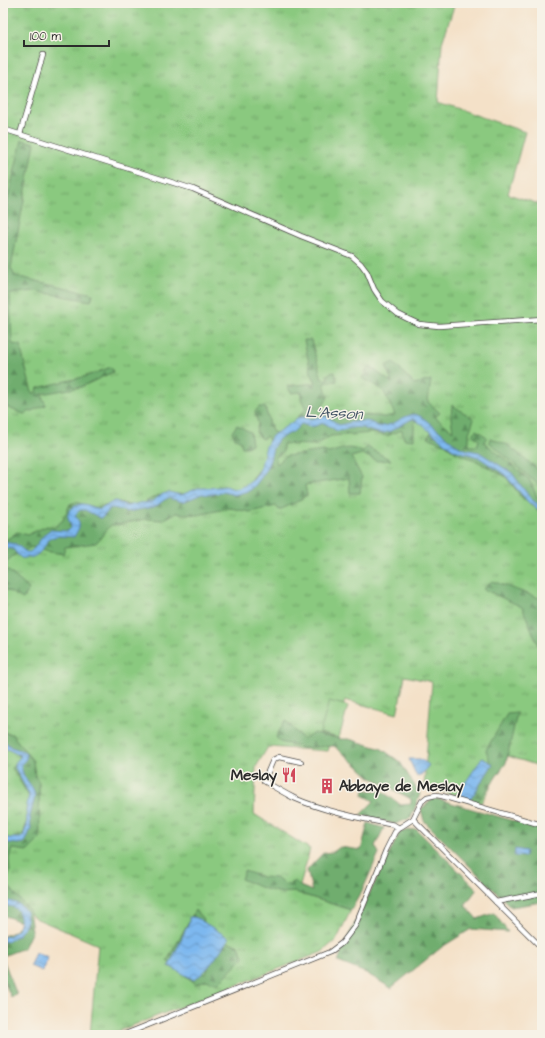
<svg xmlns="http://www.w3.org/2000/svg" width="545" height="1038" viewBox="0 0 545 1038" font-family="'Architects Daughter',sans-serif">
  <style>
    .grass { fill: url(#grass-tufts); stroke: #5a7a55 }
    .forest { fill: url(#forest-firs); stroke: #4d6c4c }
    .park { fill: #8ac97f; stroke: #5a7a55 }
    .water { fill: url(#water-waves); stroke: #54728d }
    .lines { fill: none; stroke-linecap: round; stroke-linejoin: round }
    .minor-casing { stroke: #494643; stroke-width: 6 }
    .minor { stroke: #fff; stroke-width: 4.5 }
    .labels { text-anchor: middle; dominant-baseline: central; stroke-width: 3; stroke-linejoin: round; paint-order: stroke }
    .poi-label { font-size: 15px; font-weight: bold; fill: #2b2b2b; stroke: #f7f3e8; text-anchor: end }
    .water-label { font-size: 16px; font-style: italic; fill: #456; stroke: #f7f3e8 }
  </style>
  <defs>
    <pattern id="grass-tufts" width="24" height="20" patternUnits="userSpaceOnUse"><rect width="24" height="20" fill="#8ac97f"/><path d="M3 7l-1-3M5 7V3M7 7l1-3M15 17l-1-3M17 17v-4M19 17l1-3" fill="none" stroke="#71a368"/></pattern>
    <pattern id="forest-firs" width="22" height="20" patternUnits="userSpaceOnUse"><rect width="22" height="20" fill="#6fad6e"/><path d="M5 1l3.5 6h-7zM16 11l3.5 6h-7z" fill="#5b8d5b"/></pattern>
    <pattern id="water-waves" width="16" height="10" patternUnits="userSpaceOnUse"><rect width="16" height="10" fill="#7db8ef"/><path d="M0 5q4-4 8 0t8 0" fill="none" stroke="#6796c2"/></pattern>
  </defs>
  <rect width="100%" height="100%" fill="#f7f3e8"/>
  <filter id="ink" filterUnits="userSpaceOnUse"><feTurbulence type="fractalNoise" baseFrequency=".025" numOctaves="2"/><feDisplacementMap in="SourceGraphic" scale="8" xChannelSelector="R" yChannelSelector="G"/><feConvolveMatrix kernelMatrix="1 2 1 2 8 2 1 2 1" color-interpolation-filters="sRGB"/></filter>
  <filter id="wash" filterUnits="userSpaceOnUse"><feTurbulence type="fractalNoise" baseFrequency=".012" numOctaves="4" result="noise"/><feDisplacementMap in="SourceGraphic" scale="16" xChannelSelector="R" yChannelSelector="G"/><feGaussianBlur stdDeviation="0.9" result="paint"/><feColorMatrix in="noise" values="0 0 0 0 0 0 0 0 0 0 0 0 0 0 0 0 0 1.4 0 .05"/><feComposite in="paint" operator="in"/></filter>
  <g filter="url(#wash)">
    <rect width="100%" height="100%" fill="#f4e1c8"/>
    <path class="grass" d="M 3,3 L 455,3 L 442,43 L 438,102 L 525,132 L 508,194 L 542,205 L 542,767 L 508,756 L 481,803 L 424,786 L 432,682 L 405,676 L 397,714 L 345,700 L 328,751 L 268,747 L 256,767 L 254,814 L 310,849 L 298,893 L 351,910 L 337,939 L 322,952 L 108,1035 L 90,1035 L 98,945 L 35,918 L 3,890 Z"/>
    <g class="forest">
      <path d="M 22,140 L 35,143 L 11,268 L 15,276 L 93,294 L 91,301 L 34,291 L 10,294 L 12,344 L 20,345 L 31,389 L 34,394 L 38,388 L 87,376 L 111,367 L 113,372 L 81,387 L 41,394 L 46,405 L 24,414 L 3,406 L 3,218 Z"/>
      <path d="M 304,340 L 311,340 L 322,379 L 328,379 L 328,374 L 335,372 L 337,381 L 324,383 L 328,397 L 321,410 L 384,417 L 395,415 L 383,390 L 362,378 L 369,366 L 392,383 L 386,366 L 393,362 L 414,384 L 431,380 L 428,402 L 440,413 L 435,417 L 453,431 L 451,418 L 452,405 L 474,419 L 469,433 L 469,446 L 477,446 L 479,440 L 473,435 L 476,430 L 487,437 L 484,442 L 529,479 L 538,499 L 542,500 L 542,513 L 523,499 L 506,477 L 475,460 L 456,453 L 445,444 L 440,443 L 428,437 L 432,431 L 418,420 L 414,423 L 414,440 L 404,439 L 402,430 L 387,436 L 373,433 L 331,436 L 315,445 L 283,444 L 283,452 L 275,457 L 277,464 L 286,456 L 323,451 L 329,453 C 342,449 349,445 362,452 L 367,447 L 391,460 L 377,461 L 362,454 L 351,457 L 362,477 L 360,493 L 350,493 L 349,478 L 305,485 L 307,495 L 295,503 L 279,510 L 276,506 L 250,512 L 230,508 L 198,515 L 176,513 L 162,520 L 146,519 L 117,525 L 111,525 L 96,543 L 65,547 L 63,554 L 45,551 L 32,547 L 14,555 L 3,565 L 3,541 L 9,538 L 17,532 L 27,535 L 47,526 L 54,528 L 63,520 L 70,504 L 76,502 L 94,508 L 105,506 L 119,502 L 136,507 L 156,496 L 246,489 L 262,465 L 270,444 L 267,436 L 262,439 L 256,432 L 258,424 L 255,412 L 259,407 L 265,407 L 272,431 L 279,435 L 306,409 L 301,399 L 301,392 L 291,393 L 287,386 L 316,383 L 311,373 Z"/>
      <path d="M 237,425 L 250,432 L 252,444 L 247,447 L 242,447 L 240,440 L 235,438 L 232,432 Z"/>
      <path d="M 490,438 L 508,445 L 542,473 L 542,488 L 489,442 Z"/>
      <path d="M 3,566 L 29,589 L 23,599 L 3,588 Z"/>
      <path d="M 492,581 L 542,599 L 541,652 L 522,607 L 483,589 Z"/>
      <path d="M 517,713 L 506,763 L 477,803 L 462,799 L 490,762 L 486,750 L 507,714 Z"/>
      <path d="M 285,720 L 303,739 L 314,733 L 341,739 L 349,739 L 382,749 L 400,762 L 420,794 L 411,818 L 395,824 L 360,815 L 374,801 L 363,795 L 364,790 L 382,791 L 401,805 L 411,804 L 411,799 L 370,777 L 357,765 L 334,746 L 303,748 L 280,742 L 276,737 Z"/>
      <path d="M 3,729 L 6,733 L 12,734 L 33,761 L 35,775 L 39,782 L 40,839 L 28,851 L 12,849 L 9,859 L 10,872 L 6,883 L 21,901 L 29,910 L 32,931 L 24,948 L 3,956 L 3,936 L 14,932 L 21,922 L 3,915 L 3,844 L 24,833 L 31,800 L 12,768 L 22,759 L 10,746 L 3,742 Z"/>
      <path d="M 434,798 L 542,829 L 542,902 L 511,907 L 424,821 L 421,809 Z"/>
      <path d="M 368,823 L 384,828 L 375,846 L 379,853 L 363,889 L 351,910 L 295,892 L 281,893 L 262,888 L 241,879 L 244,871 L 263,877 L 276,878 L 286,885 L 295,881 L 300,886 L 312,891 L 307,870 L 323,853 L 333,852 L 340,847 L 361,850 Z"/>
      <path d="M 416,829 L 477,889 L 465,905 L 477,919 L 494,913 L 508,932 L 471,929 L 442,947 L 391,988 L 366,973 L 338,962 L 343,947 L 400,832 Z"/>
      <path d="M 195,910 L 204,920 L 189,969 L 206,974 L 212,957 L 227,941 L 239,946 L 244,957 L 218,984 L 206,980 L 196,984 L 167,961 Z"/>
      <path d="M 3,959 L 17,995 L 11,997 L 3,979 Z"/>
    </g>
    <path class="park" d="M 329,701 L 348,706 L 339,738 L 320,733 Z"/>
    <g class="water">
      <path d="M 415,414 L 422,417 L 427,421 L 458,446 L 464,449 L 479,452 L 512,473 L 531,499 L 542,507 L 542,512 L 529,503 L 504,474 L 478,457 L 454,450 L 417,421 L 413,419 L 410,420 C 403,424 393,431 384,433 C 377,434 369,430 362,428 C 353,426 346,430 337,431 L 324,423 C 313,426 313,429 302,424 L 301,424 L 293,432 L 280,438 L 278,440 L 273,448 L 270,460 L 264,474 L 254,487 L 249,491 L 234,495 L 223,492 L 210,495 L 202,494 L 183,502 L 168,498 C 163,500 159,505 154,507 L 127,512 C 121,511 117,508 111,508 L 102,518 L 100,518 L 85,510 L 80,510 L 75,515 C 82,525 80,526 74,537 L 58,536 L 50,538 C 44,547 38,559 26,558 C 23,558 22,559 20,557 C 17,555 15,551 13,549 L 3,548 L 3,542 L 16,544 L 26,552 L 30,552 C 38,546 42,534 50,530 L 67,531 L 71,527 C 70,523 67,518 68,514 C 69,509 78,503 83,504 C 88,504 94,508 99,510 L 114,501 L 116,501 L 127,506 L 139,503 L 151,502 L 163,494 L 169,492 L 181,495 L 198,488 L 209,488 L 226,486 L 234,489 L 237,489 L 246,485 L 254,479 L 260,469 L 266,446 L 272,436 L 276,433 L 300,417 L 302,417 L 310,419 L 325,416 L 328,417 L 339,425 C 348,423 361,419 370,422 C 375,424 377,427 382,426 C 394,426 403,415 415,414 Z"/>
      <path d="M 3,739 L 11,747 L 23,751 L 27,755 L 26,759 L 21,765 L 21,767 L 24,776 L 31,786 L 34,792 L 35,797 L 30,816 L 31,828 L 27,839 L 24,843 L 18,844 L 10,843 L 3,843 L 3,838 L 21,838 L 23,836 L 27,825 L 26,810 L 29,794 L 15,768 L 15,763 L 21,756 L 3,747 Z"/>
      <path d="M 482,758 L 493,764 L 470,800 L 457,795 Z"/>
      <path d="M 409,759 L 420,759 L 429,765 L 422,774 L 417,777 Z"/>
      <path d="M 515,849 L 526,851 L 525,857 L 514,856 Z"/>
      <path d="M 3,899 C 8,902 15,901 21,906 C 34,916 24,933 12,939 C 10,941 6,941 3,942 L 3,937 C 14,936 24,926 19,914 C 18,912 18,910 16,909 C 12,906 7,906 3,906 Z"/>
      <path d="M 189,917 L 193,917 L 197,918 L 229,938 C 219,953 209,970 194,980 L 169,966 L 189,922 Z"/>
      <path d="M 35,952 L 48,957 L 42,971 L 30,966 Z"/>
    </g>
  </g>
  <g filter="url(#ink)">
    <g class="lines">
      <g class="minor-casing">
        <g id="minor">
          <path d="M 3,129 L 193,189 L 301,236 L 352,256 L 361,264 L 367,272 L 374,289 L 382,301 L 398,314 L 408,319 L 419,324 L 439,326 L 542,319"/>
          <path d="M 20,134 L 43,55"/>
          <path d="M 301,762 L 279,757 L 273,760 L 264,781 C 274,787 284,793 294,798 C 326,812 360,818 394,825 L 399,828"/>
          <path d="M 413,819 L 542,948"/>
          <path d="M 496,902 L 542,893"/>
          <path d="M 123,1035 L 330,952 L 342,943 L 355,926 L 386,850 L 395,832 L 399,828 L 413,819 L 422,801 L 427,797 L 436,795 L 442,796 L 542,825"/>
        </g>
      </g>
      <use href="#minor" class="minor"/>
    </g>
  </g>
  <defs>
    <g id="restaurant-bare" transform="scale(1.2)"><path d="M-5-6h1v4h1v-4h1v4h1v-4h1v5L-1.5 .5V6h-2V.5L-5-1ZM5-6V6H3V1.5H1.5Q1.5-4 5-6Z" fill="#d1495b" stroke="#f7f3e8" stroke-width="2.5" paint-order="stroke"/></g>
    <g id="building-bare" transform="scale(1.2)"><path d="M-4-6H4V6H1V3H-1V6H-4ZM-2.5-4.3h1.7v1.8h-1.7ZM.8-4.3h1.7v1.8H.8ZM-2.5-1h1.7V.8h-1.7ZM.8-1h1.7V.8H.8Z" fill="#d1495b" stroke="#f7f3e8" stroke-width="2.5" paint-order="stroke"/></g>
  </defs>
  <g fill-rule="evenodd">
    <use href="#restaurant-bare" x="289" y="775"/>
    <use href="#building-bare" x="327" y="786"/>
  </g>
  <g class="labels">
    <g class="poi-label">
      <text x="277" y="775">Meslay</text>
      <text x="339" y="786" text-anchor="start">Abbaye de Meslay</text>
    </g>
    <g class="water-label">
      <text transform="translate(334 413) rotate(2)">L'Asson</text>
    </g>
  </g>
  <rect width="545" height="1038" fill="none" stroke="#f7f3e8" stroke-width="16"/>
  <path d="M24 40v6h85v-6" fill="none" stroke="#2b2b2b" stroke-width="2"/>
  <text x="30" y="40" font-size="12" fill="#2b2b2b" stroke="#f7f3e8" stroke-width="3" paint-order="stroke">100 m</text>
</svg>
